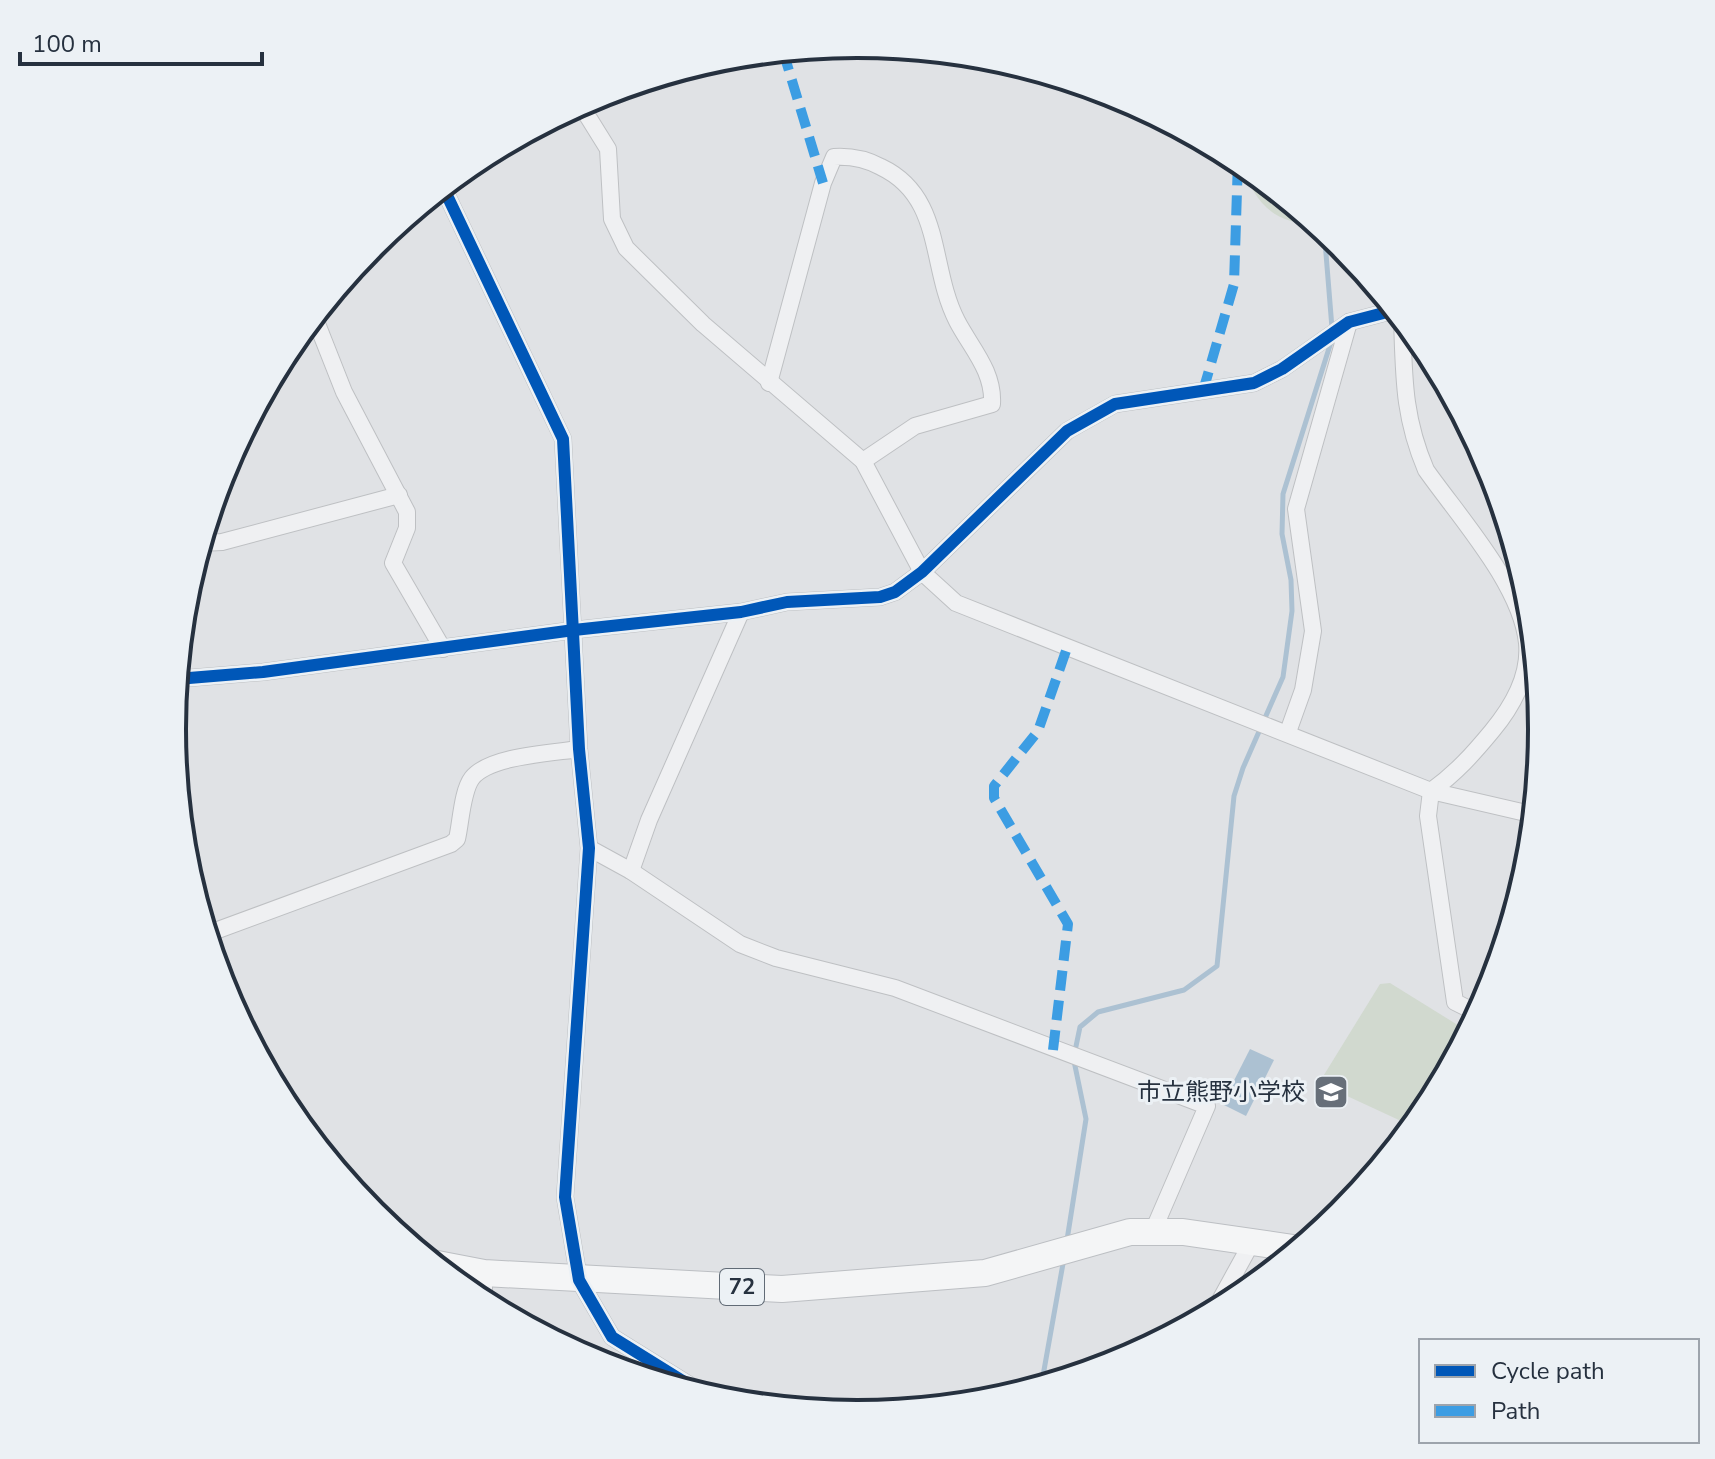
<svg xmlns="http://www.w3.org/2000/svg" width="1715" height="1459" viewBox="0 0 1715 1459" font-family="'Nunito Sans','Noto Sans JP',sans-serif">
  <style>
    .green { fill: #d1d9cf }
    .water { fill: #acc1d2 }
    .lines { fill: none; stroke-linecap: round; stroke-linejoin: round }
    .stream { stroke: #acc1d2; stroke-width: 5 }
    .minor-casing { stroke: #bec0c3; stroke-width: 18 }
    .primary-casing { stroke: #bcbfc3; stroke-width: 28 }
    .minor { stroke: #eff0f2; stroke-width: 16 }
    .primary { stroke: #f4f5f6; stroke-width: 26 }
    .quiet { stroke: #3c9de3; stroke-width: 10; stroke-dasharray: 20 10; stroke-linecap: butt }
    .cycleway-casing { stroke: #ecf1f5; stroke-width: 17 }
    .cycleway { stroke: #0057b8; stroke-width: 12 }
    .labels { text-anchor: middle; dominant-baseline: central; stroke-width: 6; stroke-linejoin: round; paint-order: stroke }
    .shield { fill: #ecf1f5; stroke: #616b76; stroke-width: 2 }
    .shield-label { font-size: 22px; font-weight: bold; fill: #26313f }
    .poi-label { font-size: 24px; fill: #26313f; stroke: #ecf1f5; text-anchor: end }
    .rim { fill: none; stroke: #26313f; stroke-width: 4 }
  </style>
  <rect width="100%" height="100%" fill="#e0e2e5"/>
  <g class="green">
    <path d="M 1239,160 L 1318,225 C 1270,223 1256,203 1239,160 Z"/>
    <path d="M 1390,983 L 1469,1032 L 1427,1111 L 1414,1127 L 1319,1083 L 1380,984 Z"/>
  </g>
  <path class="water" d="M 1250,1049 L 1274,1060 L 1246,1116 L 1222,1104 Z"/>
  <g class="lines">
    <g class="stream">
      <path d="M 1324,229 L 1332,328"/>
      <path d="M 1075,1051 L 1080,1027 L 1098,1012 L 1184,990 L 1217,966 L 1234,796 L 1243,768 L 1283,677 L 1292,611 L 1291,580 L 1282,534 L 1283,494 L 1331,342"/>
      <path d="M 1067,1240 L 1086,1119 L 1074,1061"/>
      <path d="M 1041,1387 L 1064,1258"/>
    </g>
    <g class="minor-casing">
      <g id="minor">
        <path d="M 580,104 L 608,149 L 612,219 L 626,248 L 703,324 L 863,461 L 922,572 L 956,603 L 1431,791 L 1535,815"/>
        <path d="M 443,187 L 563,439 L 579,749 L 589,848 L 565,1197 L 579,1280 L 612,1337 L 694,1388 L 698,1394"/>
        <path d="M 314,316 L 344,392 L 407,512 L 407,528 L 393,563 L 443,649"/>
        <path d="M 1402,318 C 1404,376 1403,416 1426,470 C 1459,517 1521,585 1527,643 C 1530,675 1512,707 1492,731 C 1473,754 1456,773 1431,791 L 1428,816 L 1455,1002 L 1479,1014"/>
        <path d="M 769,383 L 823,183 L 834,157 C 850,156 866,159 881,167 C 944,197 929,267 957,321 C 971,348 994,371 992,404 L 915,426 L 863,461"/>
        <path d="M 201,543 L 222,542 L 399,495"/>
        <path d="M 177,679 L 263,672 L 574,630 L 741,612 L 787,602 L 880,597 L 895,592 L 922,572 L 1067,431 L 1115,404 L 1254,383 L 1282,369 L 1349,322 L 1395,310"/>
        <path d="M 1288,732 L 1303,690 L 1313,631 L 1296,509 L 1349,322"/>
        <path d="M 589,848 L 631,871 L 740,944 L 776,958 L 895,988 L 1207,1106 L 1153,1231"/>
        <path d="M 631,871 L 649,820 L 741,612"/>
        <path d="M 207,934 L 451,844 L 457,839 C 461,822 462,791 472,778 C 489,756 552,753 579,749"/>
        <path d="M 484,1273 L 484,1303"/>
        <path d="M 1213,1313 L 1252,1242"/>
      </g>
    </g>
    <g class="primary-casing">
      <path id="primary" d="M 432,1263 L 484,1273 L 782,1289 L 985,1273 L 1130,1232 L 1183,1232 L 1300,1249"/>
    </g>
    <use href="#minor" class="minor"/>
    <use href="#primary" class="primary"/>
    <g class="quiet">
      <path d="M 783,51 L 823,183"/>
      <path d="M 1203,391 L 1234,284 L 1238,160"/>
      <path d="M 1053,1050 L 1068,924 L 994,798 L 994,786 L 1038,731 L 1067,648"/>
    </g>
    <g class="cycleway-casing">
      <g id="cycleway">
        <path d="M 443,187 L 563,439 L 579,749 L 589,848 L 565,1197 L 579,1280 L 612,1337 L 694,1388 L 698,1394"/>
        <path d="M 177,679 L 263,672 L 574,630 L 741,612 L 787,602 L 880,597 L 895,592 L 922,572 L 1067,431 L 1115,404 L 1254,383 L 1282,369 L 1349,322 L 1395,310"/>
      </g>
    </g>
    <use href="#cycleway" class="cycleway"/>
  </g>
  <defs>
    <g id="school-square" transform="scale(1.8)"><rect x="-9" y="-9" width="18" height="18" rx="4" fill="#676f79" stroke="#ecf1f5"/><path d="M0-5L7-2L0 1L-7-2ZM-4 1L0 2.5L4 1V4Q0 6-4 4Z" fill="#fff"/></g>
  </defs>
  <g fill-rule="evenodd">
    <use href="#school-square" x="1331" y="1092"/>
  </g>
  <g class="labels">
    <rect class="shield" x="720" y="1269" width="44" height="36" rx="6"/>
    <g class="shield-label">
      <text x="742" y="1287">72</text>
    </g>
    <g class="poi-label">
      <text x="1305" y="1092">市立熊野小学校</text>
    </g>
  </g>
  <path d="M0 0H1715V1459H0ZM186 729a671 671 0 1 1 1342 0a671 671 0 1 1-1342 0Z" fill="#ecf1f5" fill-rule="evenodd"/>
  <path class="rim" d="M186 729a671 671 0 1 1 1342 0a671 671 0 1 1-1342 0Z"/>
  <rect x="1419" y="1339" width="280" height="104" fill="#ecf1f5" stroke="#9da4ac" stroke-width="2"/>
  <rect x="1435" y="1365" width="40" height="12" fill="#0057b8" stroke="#9da4ac" stroke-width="2"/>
  <text x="1491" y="1379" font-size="24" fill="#26313f">Cycle path</text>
  <rect x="1435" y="1405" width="40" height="12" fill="#3c9de3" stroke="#9da4ac" stroke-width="2"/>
  <text x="1491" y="1419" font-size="24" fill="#26313f">Path</text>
  <path d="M20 52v12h242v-12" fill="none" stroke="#26313f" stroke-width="4"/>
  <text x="32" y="52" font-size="24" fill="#26313f" stroke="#ecf1f5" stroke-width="6" paint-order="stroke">100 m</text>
</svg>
